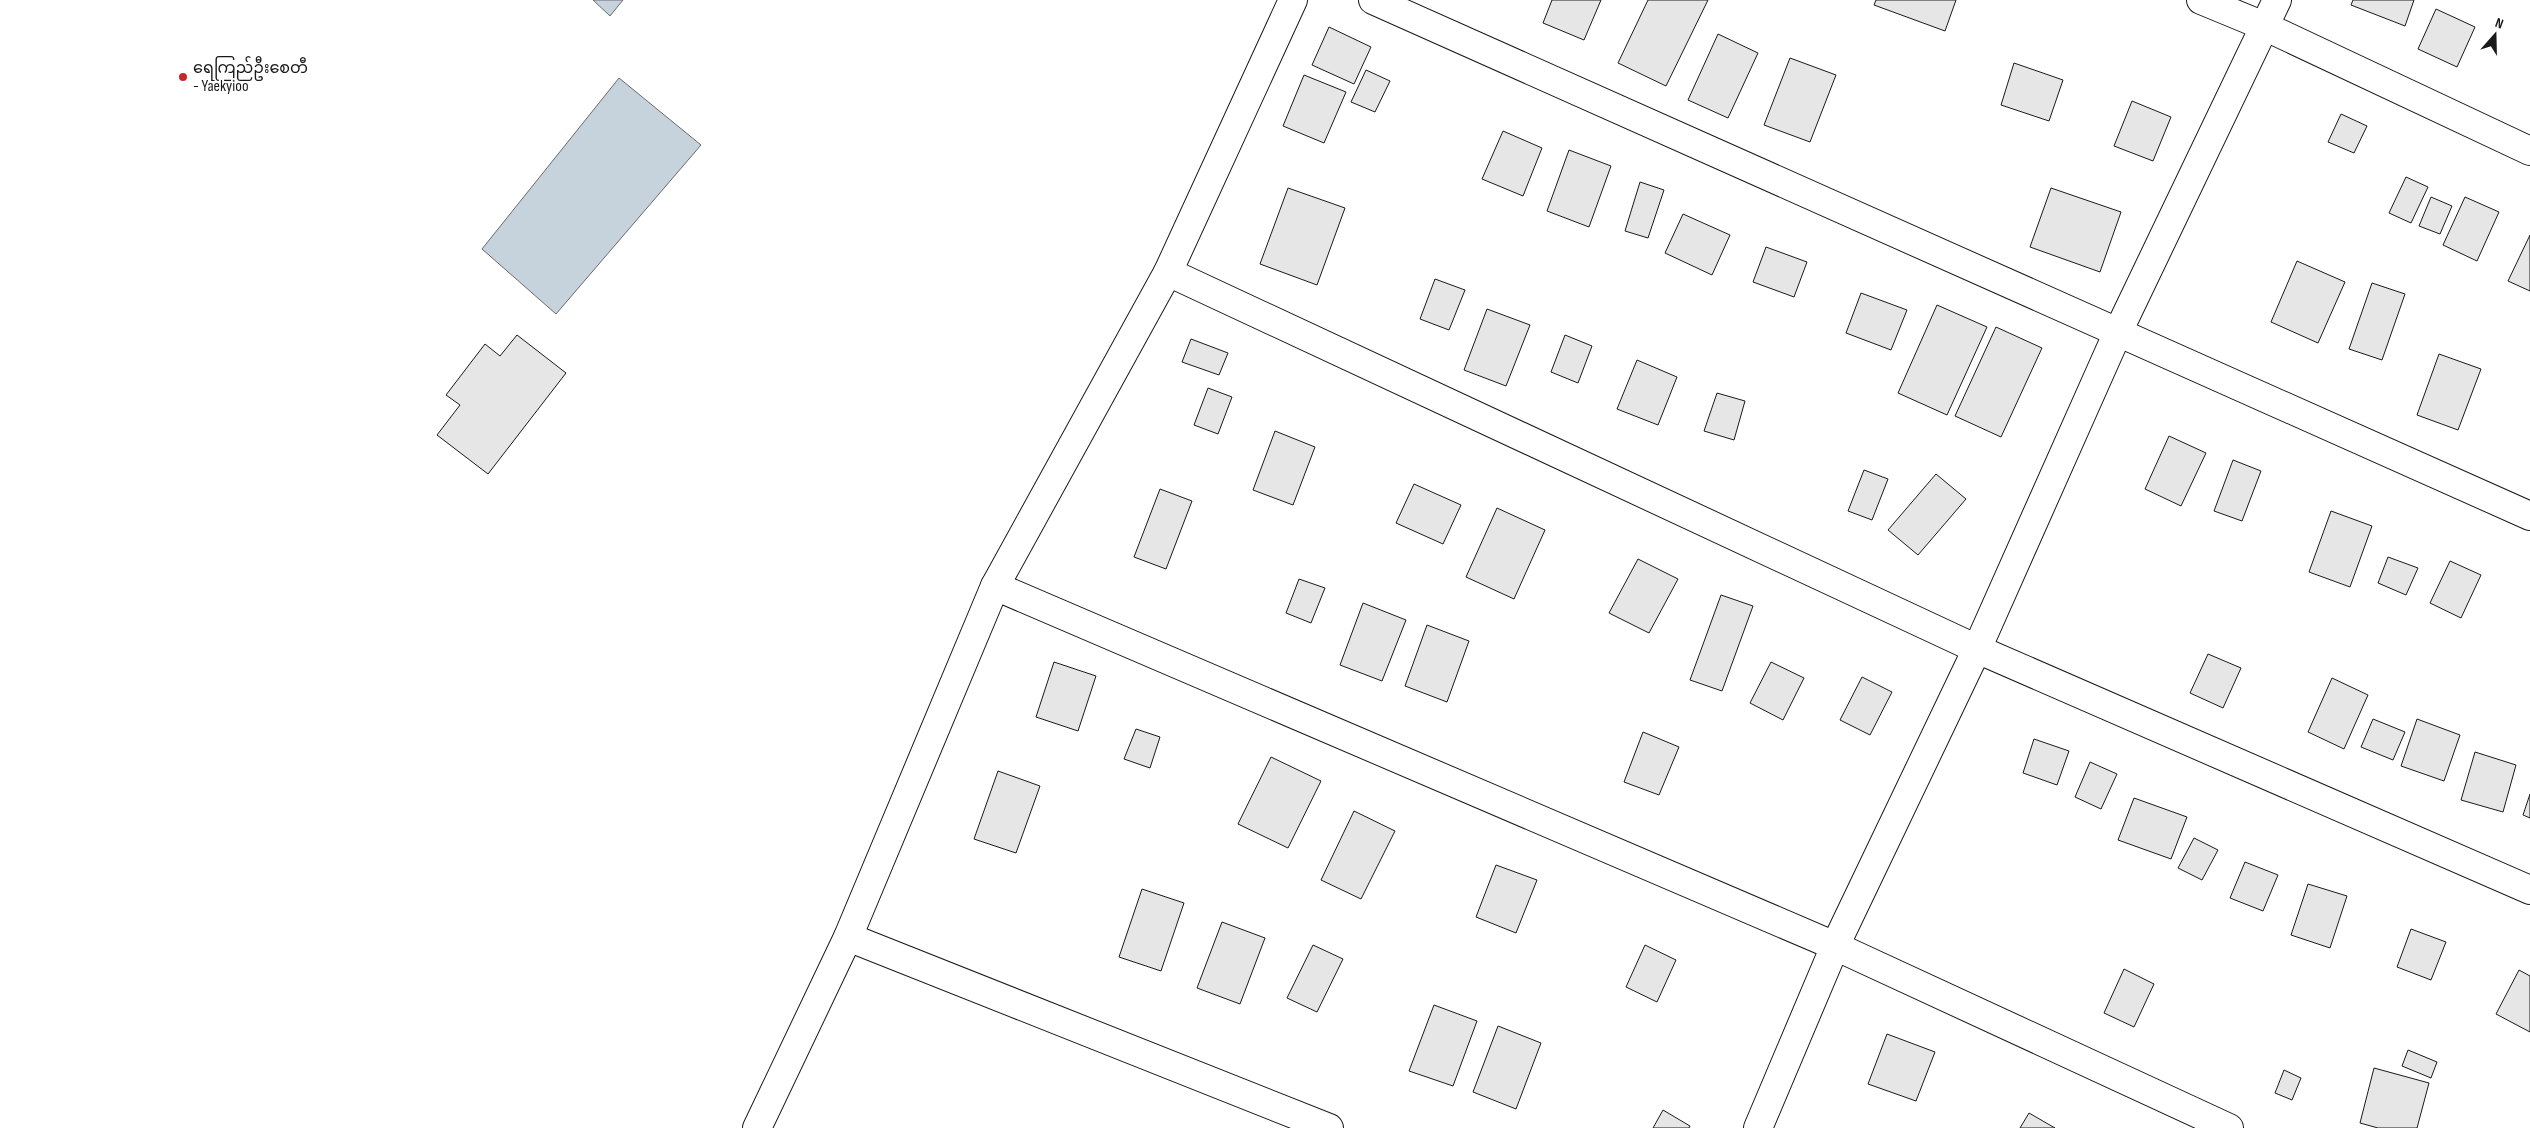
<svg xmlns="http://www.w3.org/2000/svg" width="2530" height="1128" viewBox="0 0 2530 1128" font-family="'Sofia Sans Condensed','Noto Sans Myanmar',sans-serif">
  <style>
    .water { fill: #c6d2dc; stroke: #6a6a6a }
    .building { fill: #e6e6e6; stroke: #1a1a1a }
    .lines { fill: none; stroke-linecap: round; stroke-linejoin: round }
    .minor-casing { stroke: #1a1a1a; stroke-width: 30 }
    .minor { stroke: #fff; stroke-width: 28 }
    .poi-dot { fill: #c62828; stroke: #fff; stroke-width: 2 }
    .labels { text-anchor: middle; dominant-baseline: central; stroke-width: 4; stroke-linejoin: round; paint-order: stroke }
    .poi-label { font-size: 16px; fill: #1a1a1a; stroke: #fff; text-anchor: start }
  </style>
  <rect width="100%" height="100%" fill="#fff"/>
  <g class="water">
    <path d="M 593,0 L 623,0 L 610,16 Z"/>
    <path d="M 619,78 L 701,145 L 556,314 L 482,249 Z"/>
  </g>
  <g class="building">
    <path d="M 1552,0 L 1601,0 L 1584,40 L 1543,23 Z"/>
    <path d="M 1648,0 L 1708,0 L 1666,86 L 1618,63 Z"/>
    <path d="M 1876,0 L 1956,0 L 1945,31 L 1874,5 Z"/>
    <path d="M 2353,0 L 2414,0 L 2405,26 L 2351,5 Z"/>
    <path d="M 2436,9 L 2475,27 L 2457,67 L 2418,49 Z"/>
    <path d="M 1329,27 L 1371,47 L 1354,84 L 1312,65 Z"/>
    <path d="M 1718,34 L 1758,53 L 1728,118 L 1688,100 Z"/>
    <path d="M 1790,58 L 1836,75 L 1810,142 L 1764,125 Z"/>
    <path d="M 2014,63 L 2063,80 L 2049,121 L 2001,105 Z"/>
    <path d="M 1366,70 L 1390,81 L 1375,112 L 1351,102 Z"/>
    <path d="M 1304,75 L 1346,92 L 1324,143 L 1283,126 Z"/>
    <path d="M 2132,101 L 2171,117 L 2153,161 L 2114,146 Z"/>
    <path d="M 2341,114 L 2367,126 L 2354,153 L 2328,142 Z"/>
    <path d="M 1503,131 L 1542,148 L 1523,196 L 1482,179 Z"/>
    <path d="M 1569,150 L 1611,166 L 1589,227 L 1547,211 Z"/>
    <path d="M 2406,177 L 2428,187 L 2411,223 L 2389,213 Z"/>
    <path d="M 1640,182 L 1664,190 L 1648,238 L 1625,231 Z"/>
    <path d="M 1288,188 L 1345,208 L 1317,285 L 1260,264 Z"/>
    <path d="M 2051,188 L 2121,212 L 2100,272 L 2030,247 Z"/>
    <path d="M 2431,197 L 2452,206 L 2440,234 L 2419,226 Z"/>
    <path d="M 2465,197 L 2499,212 L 2477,261 L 2443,245 Z"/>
    <path d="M 1683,214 L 1730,235 L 1712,275 L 1665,253 Z"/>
    <path d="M 2530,235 L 2530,291 L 2508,281 Z"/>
    <path d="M 1766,247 L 1807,262 L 1794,297 L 1753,282 Z"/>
    <path d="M 2297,261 L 2345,282 L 2318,343 L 2271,322 Z"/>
    <path d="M 1435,279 L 1465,290 L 1449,330 L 1420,319 Z"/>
    <path d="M 2372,283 L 2405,294 L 2382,360 L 2349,349 Z"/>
    <path d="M 1861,293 L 1907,310 L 1891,350 L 1846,333 Z"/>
    <path d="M 1937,305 L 1987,327 L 1947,415 L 1898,393 Z"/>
    <path d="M 1487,309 L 1530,325 L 1506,386 L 1464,370 Z"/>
    <path d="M 1996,327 L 2042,348 L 2001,437 L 1955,416 Z"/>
    <path d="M 517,335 L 566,373 L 488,474 L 437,435 L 460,405 L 446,395 L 485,344 L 500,356 Z"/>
    <path d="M 1565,335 L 1592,346 L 1578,383 L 1551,372 Z"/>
    <path d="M 1191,339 L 1228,353 L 1219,375 L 1182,362 Z"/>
    <path d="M 2439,354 L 2481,369 L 2458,430 L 2417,415 Z"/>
    <path d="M 1637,360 L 1677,377 L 1658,425 L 1617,409 Z"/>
    <path d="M 1208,388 L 1232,397 L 1218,434 L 1194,425 Z"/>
    <path d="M 1717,393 L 1745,401 L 1734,440 L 1704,431 Z"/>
    <path d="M 1275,431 L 1315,447 L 1293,505 L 1253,490 Z"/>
    <path d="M 2169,436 L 2206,453 L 2181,506 L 2145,489 Z"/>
    <path d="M 2233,460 L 2261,471 L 2242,521 L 2214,511 Z"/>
    <path d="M 1864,470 L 1888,479 L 1872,520 L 1848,511 Z"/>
    <path d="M 1936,474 L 1966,499 L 1918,555 L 1888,530 Z"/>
    <path d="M 1414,484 L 1461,505 L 1443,544 L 1396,523 Z"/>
    <path d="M 1160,489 L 1192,501 L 1166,569 L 1134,557 Z"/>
    <path d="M 1497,508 L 1545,530 L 1514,599 L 1466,577 Z"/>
    <path d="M 2331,511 L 2372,526 L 2350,587 L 2309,572 Z"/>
    <path d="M 2388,557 L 2418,568 L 2406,595 L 2378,583 Z"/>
    <path d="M 1638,559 L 1678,579 L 1649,633 L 1609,613 Z"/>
    <path d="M 2450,561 L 2481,575 L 2461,618 L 2430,603 Z"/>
    <path d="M 1299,579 L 1325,588 L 1311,623 L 1286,613 Z"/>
    <path d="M 1721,595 L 1753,606 L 1722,691 L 1690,680 Z"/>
    <path d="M 1363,603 L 1406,620 L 1382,681 L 1340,665 Z"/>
    <path d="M 1427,625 L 1469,641 L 1447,702 L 1405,686 Z"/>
    <path d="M 2208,654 L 2241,668 L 2223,708 L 2190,693 Z"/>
    <path d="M 1054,662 L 1096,676 L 1078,731 L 1036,717 Z"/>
    <path d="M 1771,662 L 1804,678 L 1783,720 L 1750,703 Z"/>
    <path d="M 1862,677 L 1892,692 L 1870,735 L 1840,720 Z"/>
    <path d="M 2332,678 L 2368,695 L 2344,749 L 2308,732 Z"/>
    <path d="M 2373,719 L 2405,732 L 2393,760 L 2361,747 Z"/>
    <path d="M 2417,719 L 2460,735 L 2444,781 L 2401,766 Z"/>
    <path d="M 1136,729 L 1160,737 L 1150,768 L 1124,759 Z"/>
    <path d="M 1643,732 L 1679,747 L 1659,795 L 1624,782 Z"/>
    <path d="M 2034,739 L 2069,751 L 2057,785 L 2023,773 Z"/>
    <path d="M 2475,752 L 2516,765 L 2503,812 L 2461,800 Z"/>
    <path d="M 1271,757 L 1321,781 L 1288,848 L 1238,824 Z"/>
    <path d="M 2090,762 L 2117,774 L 2101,809 L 2075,797 Z"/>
    <path d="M 998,771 L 1040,786 L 1016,853 L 974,839 Z"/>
    <path d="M 2530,794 L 2530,818 L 2523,815 Z"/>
    <path d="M 2134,798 L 2187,817 L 2171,859 L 2118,840 Z"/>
    <path d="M 1354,811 L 1395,831 L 1361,899 L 1321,880 Z"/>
    <path d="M 2194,838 L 2218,850 L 2202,880 L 2178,868 Z"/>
    <path d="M 2245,862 L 2278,875 L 2263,911 L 2230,898 Z"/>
    <path d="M 1496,865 L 1537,880 L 1516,933 L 1476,917 Z"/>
    <path d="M 2308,884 L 2347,896 L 2330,948 L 2291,935 Z"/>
    <path d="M 1142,889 L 1184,903 L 1161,971 L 1119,957 Z"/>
    <path d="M 1222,922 L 1265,938 L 1240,1004 L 1197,988 Z"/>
    <path d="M 2411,929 L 2446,942 L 2431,980 L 2397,967 Z"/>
    <path d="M 1313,945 L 1343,959 L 1317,1012 L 1287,998 Z"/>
    <path d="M 1645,945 L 1676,960 L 1657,1002 L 1626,987 Z"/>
    <path d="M 2124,969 L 2154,984 L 2134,1027 L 2104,1013 Z"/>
    <path d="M 2519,970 L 2530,976 L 2530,1032 L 2496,1014 Z"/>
    <path d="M 1434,1005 L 1477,1021 L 1453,1086 L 1409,1071 Z"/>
    <path d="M 1498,1026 L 1541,1043 L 1516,1109 L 1473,1092 Z"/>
    <path d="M 1887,1034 L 1935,1052 L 1916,1101 L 1868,1084 Z"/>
    <path d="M 2408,1050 L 2437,1062 L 2431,1078 L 2402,1066 Z"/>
    <path d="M 2374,1068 L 2429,1083 L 2417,1128 L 2378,1128 L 2360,1123 Z"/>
    <path d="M 2284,1070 L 2301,1078 L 2292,1100 L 2275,1093 Z"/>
    <path d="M 1663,1110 L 1690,1126 L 1689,1128 L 1653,1128 Z"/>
    <path d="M 2029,1113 L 2055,1128 L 2020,1128 Z"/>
  </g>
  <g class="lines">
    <g class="minor-casing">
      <g id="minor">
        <path d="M 1373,0 L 2530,516"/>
        <path d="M 2201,0 L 2264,26 L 2530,151"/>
        <path d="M 1168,272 L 1977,649 L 2530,890"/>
        <path d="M 995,586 L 1835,946 L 2229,1128"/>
        <path d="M 848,937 L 1329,1128"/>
        <path d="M 757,1128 L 848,937 L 995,586 L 1168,272 L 1293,0"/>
        <path d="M 1758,1128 L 1835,946 L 1977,649 L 2118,332 L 2277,0"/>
      </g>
    </g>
    <use href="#minor" class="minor"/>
  </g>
  <circle class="poi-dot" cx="183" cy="77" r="5"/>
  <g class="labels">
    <g class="poi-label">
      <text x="193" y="68">ရေကြည်ဦးစေတီ<tspan x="193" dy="18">- Yaekyioo</tspan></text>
    </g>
  </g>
  <g transform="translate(2495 35) rotate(20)" stroke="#ffffff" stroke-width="4" paint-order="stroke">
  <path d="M0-4L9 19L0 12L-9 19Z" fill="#1a1a1a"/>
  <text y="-8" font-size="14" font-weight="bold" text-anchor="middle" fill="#1a1a1a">N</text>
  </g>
</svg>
